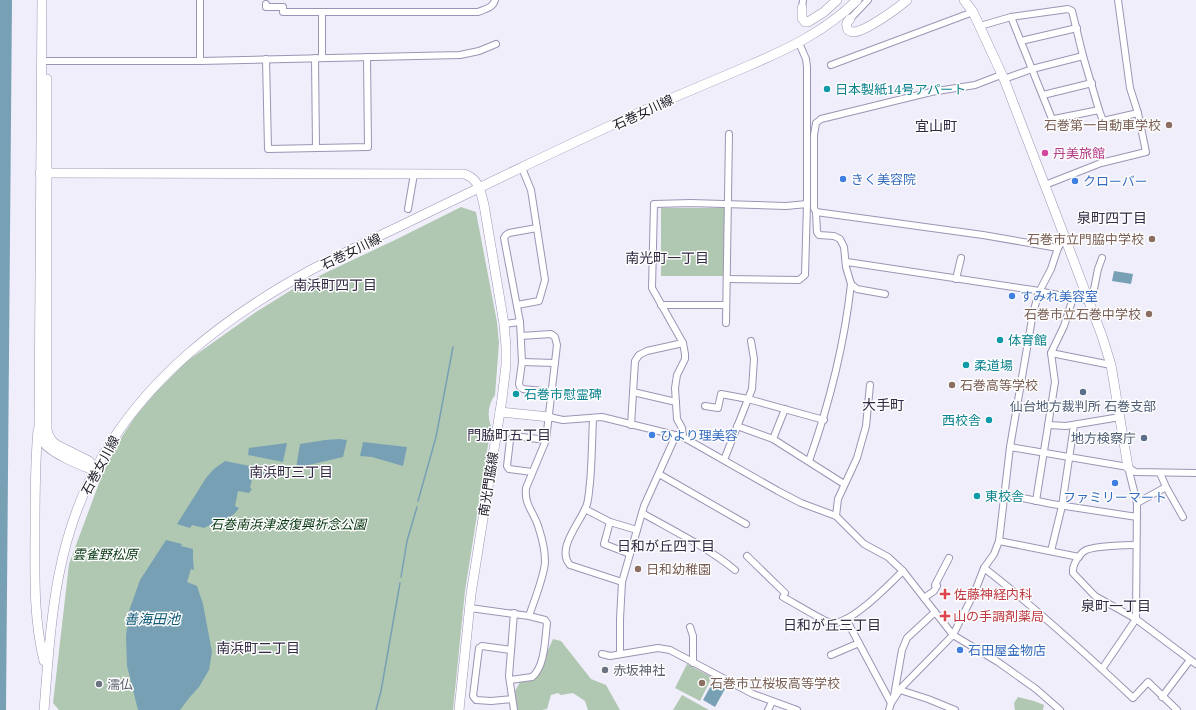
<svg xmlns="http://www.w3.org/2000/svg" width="1196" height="710" viewBox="0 0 1196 710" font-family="'Noto Serif','Noto Sans JP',serif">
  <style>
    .green { fill: #b0c8b1 }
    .water { fill: #78a0b5 }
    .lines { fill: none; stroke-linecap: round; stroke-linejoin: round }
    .stream { stroke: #78a0b5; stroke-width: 1.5 }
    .street-casing { stroke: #9c94b4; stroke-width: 8 }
    .secondary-casing { stroke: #9c94b4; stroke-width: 10 }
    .street { stroke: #fff; stroke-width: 6 }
    .secondary { stroke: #fff; stroke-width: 9 }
    .culture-dot { fill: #0f9aa8; stroke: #fdfdfd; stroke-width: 1.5 }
    .education-dot { fill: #8d6e63; stroke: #fdfdfd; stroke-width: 1.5 }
    .hotel-dot { fill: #d1479c; stroke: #fdfdfd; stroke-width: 1.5 }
    .shop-dot { fill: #3f7fe0; stroke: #fdfdfd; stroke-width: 1.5 }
    .service-dot { fill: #5c6f8a; stroke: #fdfdfd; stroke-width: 1.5 }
    .health-dot { fill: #e0444e; stroke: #fdfdfd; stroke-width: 1.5 }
    .worship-dot { fill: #6b7280; stroke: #fdfdfd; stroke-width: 1.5 }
    .labels { text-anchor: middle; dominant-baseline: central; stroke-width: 3; stroke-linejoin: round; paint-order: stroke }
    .culture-label { font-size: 13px; fill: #0d838f; stroke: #fdfdfd; text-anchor: start }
    .street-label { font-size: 13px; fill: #23202c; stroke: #fdfdfd }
    .education-label { font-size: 13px; fill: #785e54; stroke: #fdfdfd; text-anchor: end }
    .hotel-label { font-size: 13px; fill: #b23c85; stroke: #fdfdfd; text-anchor: start }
    .shop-label { font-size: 13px; fill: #366cbe; stroke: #fdfdfd; text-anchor: start }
    .service-label { font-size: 13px; fill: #4e5e75; stroke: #fdfdfd }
    .park-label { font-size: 13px; font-style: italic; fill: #01330c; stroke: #fdfdfd }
    .health-label { font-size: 13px; fill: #be3a42; stroke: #fdfdfd; text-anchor: start }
    .worship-label { font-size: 13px; fill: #5b616d; stroke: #fdfdfd; text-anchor: start }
    .neighbourhood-label { font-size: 14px; fill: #322a44; stroke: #fdfdfd }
    .water-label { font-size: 14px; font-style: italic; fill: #115b79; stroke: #fdfdfd }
  </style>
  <rect width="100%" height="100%" fill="#f1eefb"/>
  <g class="green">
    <path d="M 461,207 L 476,212 L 497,322 L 499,343 L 495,395 C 488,404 487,416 491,426 L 465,591 L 453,710 L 59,710 L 53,703 L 69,564 L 102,475 L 119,441 L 135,417 L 156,392 L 187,361 L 256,312 L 293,289 L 325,273 L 395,240 Z"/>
    <rect x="661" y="208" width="63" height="68"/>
    <path d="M 553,639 L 561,641 L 591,679 L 606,685 L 620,710 L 588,710 L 585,701 L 573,693 L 561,695 L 558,693 L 551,695 L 547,709 L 542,710 L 517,710 L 514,693 L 520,682 L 534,680 Z"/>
    <path d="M 687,664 L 712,677 L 700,701 L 675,688 Z"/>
    <path d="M 682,695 L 709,710 L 673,710 Z"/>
    <path d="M 1018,697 L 1034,701 L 1044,705 L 1043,710 L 1015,710 L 1014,703 Z"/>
  </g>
  <g class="water">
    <path d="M 0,0 L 12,0 L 6,710 L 0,710 Z"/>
    <path d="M 1114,271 L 1133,274 L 1131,284 L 1112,281 Z"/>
    <path d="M 339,439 L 347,440 L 343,457 L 296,468 L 300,444 L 325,440 Z"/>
    <path d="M 363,442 L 407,447 L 403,466 L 372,457 L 360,456 Z"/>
    <path d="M 287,443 L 283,462 L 248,455 L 249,448 Z"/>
    <path d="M 225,461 L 274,471 L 268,472 L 261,476 L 253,474 L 250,488 L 252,489 L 249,493 L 238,491 L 235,506 L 239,508 C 231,521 216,521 204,528 L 192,525 L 190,528 L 177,524 L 206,478 L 214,469 Z"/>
    <path d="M 166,540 L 182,544 L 181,546 L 193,549 L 193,559 L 194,570 L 191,569 L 187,582 L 197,586 L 203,604 L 212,652 L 209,670 L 199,687 L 189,698 L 180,710 L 138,710 L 127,666 L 126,637 L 129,611 L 140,580 Z"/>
    <path d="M 713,682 L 725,689 L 715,707 L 703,700 Z"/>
  </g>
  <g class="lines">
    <g class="stream">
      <path d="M 418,501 L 436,437 L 453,347"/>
      <path d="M 401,577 L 407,541 L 417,507"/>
      <path d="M 376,710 L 381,691 L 400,583"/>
    </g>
    <g class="street-casing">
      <g id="street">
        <path d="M 266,4 L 266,7 L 283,7 L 283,12 L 478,12 C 485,9 493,8 495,0"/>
        <path d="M 802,8 L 803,0"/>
        <path d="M 850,19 L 868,0"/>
        <path d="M 980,26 L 1011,17 L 1068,9 L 1072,11 L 1083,56 L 1099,110 L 1054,119 L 1052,119 L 1011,17"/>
        <path d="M 1021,41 L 1077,28"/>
        <path d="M 799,43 L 806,59 L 807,67 L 807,204"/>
        <path d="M 315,58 L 316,148"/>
        <path d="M 322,58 L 322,12"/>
        <path d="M 266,59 L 268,149 L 368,147 L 367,57"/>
        <path d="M 42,61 L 200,61 L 460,55 L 479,51 L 496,44"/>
        <path d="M 200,61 L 200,0"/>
        <path d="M 831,65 L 973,12"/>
        <path d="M 1004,79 L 1032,69 L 1083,56"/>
        <path d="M 1043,95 L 1092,83"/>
        <path d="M 1099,110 L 1103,121 L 1138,113"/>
        <path d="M 1045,185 L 1101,163 L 1146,152 L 1138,113 L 1130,88 L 1118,0"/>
        <path d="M 408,209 L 414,174"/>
        <path d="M 816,212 L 983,235 L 1058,248"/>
        <path d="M 537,228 L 509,233 L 506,235 L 504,238 L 520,322 L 522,362 L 519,384 L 520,387 L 523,389 L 552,392"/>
        <path d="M 847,262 L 1033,290 L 1073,298"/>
        <path d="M 956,279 L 961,258"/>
        <path d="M 885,294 L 857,289 L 851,284 L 846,267 L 844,247 L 840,239 L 834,236 L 819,235 L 817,232 L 816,212 L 814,208 L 814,135 L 816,123 L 821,119 L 931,92 L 975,85 L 1001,75"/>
        <path d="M 517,305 L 539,301 L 545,280 L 531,190 L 522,168"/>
        <path d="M 661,305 L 726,305"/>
        <path d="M 726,323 L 729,134"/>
        <path d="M 504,324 L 520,322"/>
        <path d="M 521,336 L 551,334 L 555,337 L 557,345 L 546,440 L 526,488 C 524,506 535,513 539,529 C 542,538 545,552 545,562 C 544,577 534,601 529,616"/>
        <path d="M 1051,353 L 1111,365"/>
        <path d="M 522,362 L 555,363"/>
        <path d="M 633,392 L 676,402"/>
        <path d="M 705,406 L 718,408 L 721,394 L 748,399 L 824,420"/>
        <path d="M 549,417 L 563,420 L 602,417 L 683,437 L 778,491 L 801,503 L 836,516 L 864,544 L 888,557 L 903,571 L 953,635 L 998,662 L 1036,689 L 1060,710"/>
        <path d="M 593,418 C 592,440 592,461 590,483 C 589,489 589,497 587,504 C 582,521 555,548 570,565 L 622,582"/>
        <path d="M 631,425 L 635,361 L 639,355 L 647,351 L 683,343"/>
        <path d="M 1048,425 L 1066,426 L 1120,417"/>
        <path d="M 737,426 L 773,439 L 844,484"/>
        <path d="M 683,437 L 682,428 L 677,419 L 675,388 L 677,375 L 685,359 L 685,354 L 683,343 L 652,288 L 654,204 L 691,203 L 786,206 L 807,204 L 805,275 L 799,280 L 727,279"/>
        <path d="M 773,439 L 785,409"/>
        <path d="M 1010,447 L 1128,467 L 1135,472 L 1196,473"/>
        <path d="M 724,460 L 752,389 L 754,359 L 751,341"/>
        <path d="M 809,461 C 830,402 844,347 851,284"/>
        <path d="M 1128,467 L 1137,503 L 1136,619 L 1196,664"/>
        <path d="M 532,472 L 509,469 L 507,466 L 510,440 L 514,436 L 546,440"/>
        <path d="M 1160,473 L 1166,487 L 1183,517"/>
        <path d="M 659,474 L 746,524"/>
        <path d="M 1003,494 L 1052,504 L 1137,517"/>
        <path d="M 1036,501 L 1055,382 L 1051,353 L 1064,326 L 1073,298 L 1089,300 L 1093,294 L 1098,269 L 1102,258"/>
        <path d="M 1137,503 L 1166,487"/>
        <path d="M 585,509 L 610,522 L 637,530"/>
        <path d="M 642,513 C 674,531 707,547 735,570"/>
        <path d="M 836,516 L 838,499 L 857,458 L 866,426 L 870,385"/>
        <path d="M 610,522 L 604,544 L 630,554"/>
        <path d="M 999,541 L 1079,557"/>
        <path d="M 1051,551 L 1062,506 L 1074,425"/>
        <path d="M 747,556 L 785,593"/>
        <path d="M 984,568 C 1036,608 1085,653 1133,698 L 1148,682 L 1177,710"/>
        <path d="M 783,597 C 791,601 826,623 832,623 C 852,624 888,585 903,571"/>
        <path d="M 924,598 L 934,591 L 937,586 L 935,585 L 949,558"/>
        <path d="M 470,608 L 529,616 L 545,620 L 547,623 C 545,639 545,667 532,677 L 510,680"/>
        <path d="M 846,619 L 891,703"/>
        <path d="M 690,627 L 693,636 L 693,663"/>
        <path d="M 511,650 L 482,646 L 479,648 L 473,696 L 476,700 L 491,701 L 512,699"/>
        <path d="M 602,654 L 610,656 L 658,648 L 670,650 L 753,694 L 797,710"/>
        <path d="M 620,654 L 620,619 L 622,582 L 630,554 L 644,506 L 676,435"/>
        <path d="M 831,655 L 859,643"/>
        <path d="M 1102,669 L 1136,619 L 1095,596 L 1073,573 C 1072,565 1079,554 1086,550 C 1096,546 1125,545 1136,545"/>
        <path d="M 900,690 L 928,699 L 955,710"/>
        <path d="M 894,696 L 902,650 L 907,638 L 935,612"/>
        <path d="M 1162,697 L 1190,660"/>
        <path d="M 514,710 L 509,676 L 514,613"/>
        <path d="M 768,710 L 772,702"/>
        <path d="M 889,710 L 891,703 L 901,688 L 953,635 L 975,591 L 984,568 L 994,554 L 999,541 L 1010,447 L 1033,313 L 1039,292 L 1051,269 L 1058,248 L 1065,237"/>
      </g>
    </g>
    <g class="secondary-casing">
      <g id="secondary">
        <path d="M 42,0 L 39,419 C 39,427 39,436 44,443 C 51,453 83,467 95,470"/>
        <path d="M 964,0 L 973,12 L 1004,79 L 1054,209 L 1102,336 L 1111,365 L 1128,467"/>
        <path d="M 802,8 L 802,18 L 805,22 L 808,22 L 824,12 L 837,0"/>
        <path d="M 850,19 C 846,23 846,25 848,30 C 850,31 851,32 853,32 C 865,32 898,8 907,0"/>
        <path d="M 47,79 L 47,429 L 48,434 L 52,441 L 57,445 L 89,461 L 95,470"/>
        <path d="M 40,173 L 464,174 C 479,178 481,193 484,205 L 504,324 L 506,346 L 506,365 L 502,399 L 471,594 L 459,710"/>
        <path d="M 500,412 L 549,417"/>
        <path d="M 38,430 C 35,462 35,495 35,527 C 35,572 33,617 44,661"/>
        <path d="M 44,710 C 51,624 54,546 96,468 C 143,379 225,317 311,270 C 350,249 391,231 431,211 C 508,174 585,136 663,102 C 691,90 720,78 748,66 C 788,49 826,31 857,0"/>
      </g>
    </g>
    <use href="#street" class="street"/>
    <use href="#secondary" class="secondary"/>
  </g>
  <g class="culture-dot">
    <circle cx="827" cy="89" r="4"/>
    <circle cx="1000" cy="340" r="4"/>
    <circle cx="966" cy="365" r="4"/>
    <circle cx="516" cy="394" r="4"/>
    <circle cx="989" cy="420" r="4"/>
    <circle cx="977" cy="496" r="4"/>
  </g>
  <g class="education-dot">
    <circle cx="1169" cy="125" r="4"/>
    <circle cx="1152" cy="239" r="4"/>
    <circle cx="1149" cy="314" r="4"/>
    <circle cx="952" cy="385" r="4"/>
    <circle cx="638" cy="569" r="4"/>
    <circle cx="702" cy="683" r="4"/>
  </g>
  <circle class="hotel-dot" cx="1045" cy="153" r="4"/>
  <g class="shop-dot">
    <circle cx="843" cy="179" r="4"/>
    <circle cx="1075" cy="181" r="4"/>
    <circle cx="1012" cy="296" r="4"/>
    <circle cx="652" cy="435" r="4"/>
    <circle cx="1115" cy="483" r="4"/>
    <circle cx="960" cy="650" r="4"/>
  </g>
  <g class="service-dot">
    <circle cx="1083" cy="392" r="4"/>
    <circle cx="1144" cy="438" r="4"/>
  </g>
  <g class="health-dot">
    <path d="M943 588h4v4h4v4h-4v4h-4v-4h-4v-4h4z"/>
    <path d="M943 610h4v4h4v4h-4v4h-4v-4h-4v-4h4z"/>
  </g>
  <g class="worship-dot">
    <circle cx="605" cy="670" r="4"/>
    <circle cx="99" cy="684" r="4"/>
  </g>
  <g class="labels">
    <g class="culture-label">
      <text x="835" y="89">日本製紙14号アパート</text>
      <text x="1008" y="340">体育館</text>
      <text x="974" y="365">柔道場</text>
      <text x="524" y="394">石巻市慰霊碑</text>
      <text x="981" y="420" text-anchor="end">西校舎</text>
      <text x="985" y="496">東校舎</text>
    </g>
    <g class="street-label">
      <text transform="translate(643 112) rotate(-25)">石巻女川線</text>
      <text transform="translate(351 251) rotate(-26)">石巻女川線</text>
      <text transform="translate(100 465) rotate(-62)">石巻女川線</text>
      <text transform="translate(488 484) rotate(-81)">南光門脇線</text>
    </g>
    <g class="education-label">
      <text x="1161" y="125">石巻第一自動車学校</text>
      <text x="1144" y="239">石巻市立門脇中学校</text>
      <text x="1141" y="314">石巻市立石巻中学校</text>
      <text x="960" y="385" text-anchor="start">石巻高等学校</text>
      <text x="646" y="569" text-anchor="start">日和幼稚園</text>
      <text x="710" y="683" text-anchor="start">石巻市立桜坂高等学校</text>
    </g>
    <g class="hotel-label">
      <text x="1053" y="153">丹美旅館</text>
    </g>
    <g class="shop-label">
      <text x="851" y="179">きく美容院</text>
      <text x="1083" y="181">クローバー</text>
      <text x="1020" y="296">すみれ美容室</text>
      <text x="660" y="435">ひより理美容</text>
      <text x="1115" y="497" text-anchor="middle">ファミリーマート</text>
      <text x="968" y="650">石田屋金物店</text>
    </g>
    <g class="service-label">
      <text x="1083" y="406">仙台地方裁判所 石巻支部</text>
      <text x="1136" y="438" text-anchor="end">地方検察庁</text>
    </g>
    <g class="park-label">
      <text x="288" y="524">石巻南浜津波復興祈念公園</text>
      <text x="105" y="554">雲雀野松原</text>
    </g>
    <g class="health-label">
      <text x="954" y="594">佐藤神経内科</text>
      <text x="953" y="616">山の手調剤薬局</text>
    </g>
    <g class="worship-label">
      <text x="613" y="670">赤坂神社</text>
      <text x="107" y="684">濡仏</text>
    </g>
    <g class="neighbourhood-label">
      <text x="936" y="125">宜山町</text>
      <text x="1112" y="217">泉町四丁目</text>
      <text x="667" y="257">南光町一丁目</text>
      <text x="335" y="284">南浜町四丁目</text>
      <text x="883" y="404">大手町</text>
      <text x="509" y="434">門脇町五丁目</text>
      <text x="291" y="471">南浜町三丁目</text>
      <text x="666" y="545">日和が丘四丁目</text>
      <text x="1116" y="605">泉町一丁目</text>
      <text x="832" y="624">日和が丘三丁目</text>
      <text x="258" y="647">南浜町二丁目</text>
    </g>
    <g class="water-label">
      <text x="152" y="618">善海田池</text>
    </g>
  </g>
</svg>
